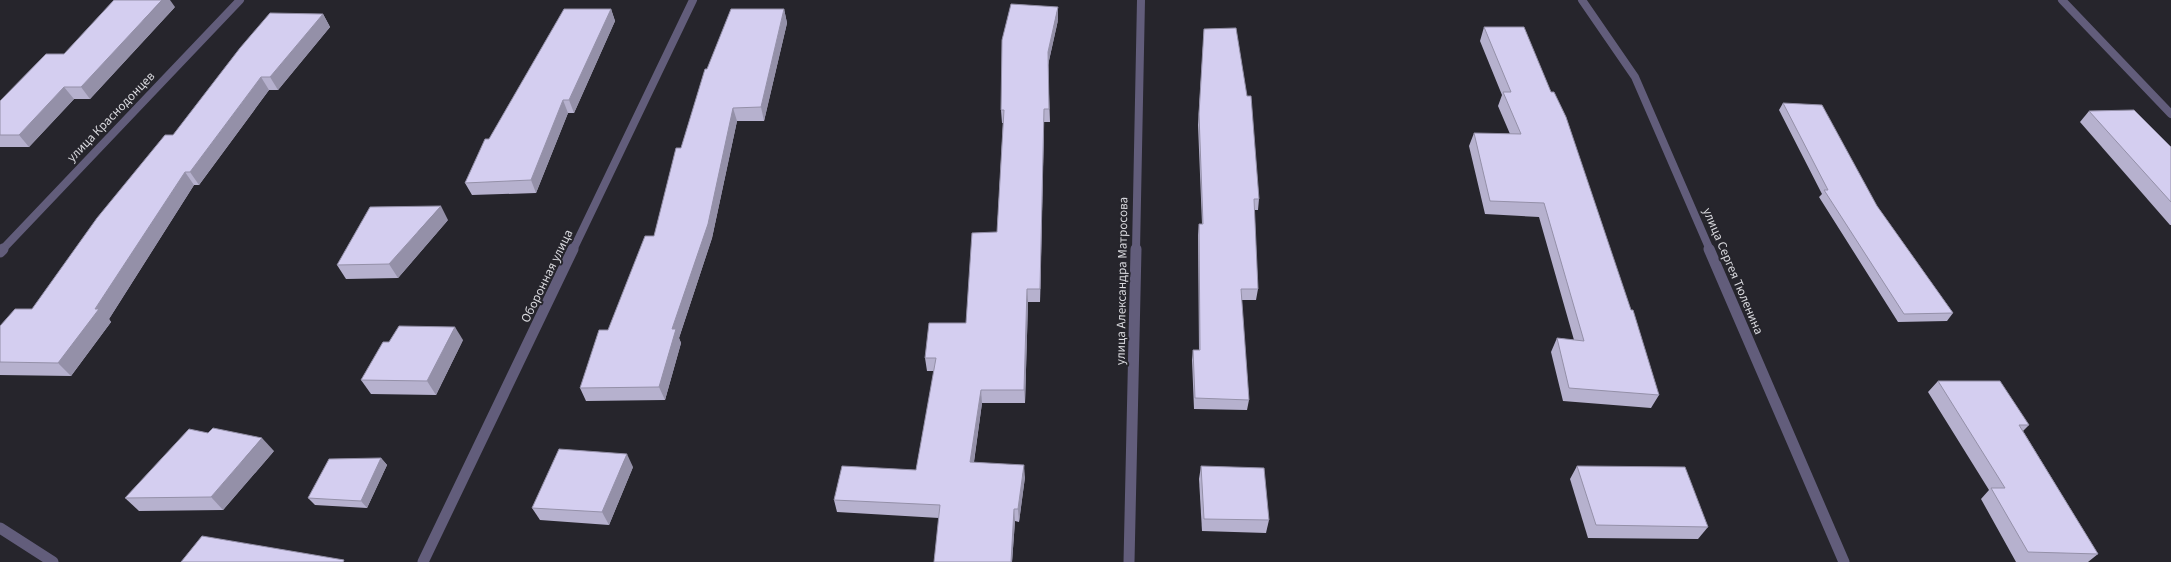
<svg xmlns="http://www.w3.org/2000/svg" width="2171" height="562" viewBox="0 0 2171 562" font-family="'Source Sans 3',sans-serif">
  <style>
    .lines { fill: none; stroke-linecap: round; stroke-linejoin: round }
    .minor-far1 { stroke: #625d7b; stroke-width: 8 }
    .minor { stroke: #625d7b; stroke-width: 11 }
    .wall { fill: #b6b1ce }
    .shaded-wall { fill: #9490a8 }
    .building { fill: #d4cef0; stroke: #9490a8 }
    .labels { text-anchor: middle; dominant-baseline: central; stroke-width: 4; stroke-linejoin: round; paint-order: stroke }
    .street-label { font-size: 13px; fill: #d8d8dd; stroke: #26252c }
  </style>
  <rect width="100%" height="100%" fill="#26252c"/>
  <g class="lines">
    <g class="minor-far1">
      <path d="M 1582,0 L 1635,77 L 1710,250"/>
      <path d="M 2062,0 L 2171,114"/>
      <path d="M 2,250 L 240,0"/>
      <path d="M 573,250 L 693,0"/>
      <path d="M 1136,250 L 1141,0"/>
    </g>
    <g class="minor">
      <path d="M 1709,249 L 1844,562"/>
      <path d="M 0,252 L 3,249"/>
      <path d="M 0,528 L 53,562"/>
      <path d="M 423,562 L 573,249"/>
      <path d="M 1129,562 L 1136,249"/>
    </g>
  </g>
  <g class="wall">
    <path d="M 175,7 L 90,99 L 74,99 L 29,147 L 0,147 L 0,101 L 64,54 Z"/>
    <path d="M 611,9 L 615,21 L 574,113 L 568,113 L 536,193 L 472,195 L 465,183 L 489,139 Z"/>
    <path d="M 784,9 L 787,23 L 764,121 L 737,121 L 712,238 L 679,338 L 681,343 L 665,400 L 586,401 L 580,388 L 654,236 L 681,148 L 707,69 Z"/>
    <path d="M 323,14 L 330,27 L 278,90 L 269,90 L 199,185 L 194,185 L 109,319 L 111,322 L 71,376 L 0,375 L 0,326 L 32,309 Z"/>
    <path d="M 1058,20 L 1048,65 L 1050,122 L 1044,122 L 1040,302 L 1028,302 L 1025,403 L 982,403 L 974,462 L 1025,477 L 1019,522 L 1015,521 L 1012,562 L 934,562 L 939,518 L 837,512 L 834,500 L 916,470 L 934,371 L 927,371 L 925,358 L 966,323 L 997,232 L 1003,123 L 1002,123 L 1001,110 Z"/>
    <path d="M 1484,27 L 1659,395 L 1651,408 L 1563,401 L 1551,352 L 1557,338 L 1574,340 L 1539,217 L 1485,214 L 1469,146 L 1474,133 L 1510,134 L 1498,106 L 1502,95 L 1480,41 Z"/>
    <path d="M 1204,29 L 1259,199 L 1258,210 L 1254,210 L 1258,289 L 1256,300 L 1241,300 L 1249,400 L 1247,410 L 1194,409 L 1192,360 L 1193,350 L 1199,350 L 1198,235 L 1199,224 L 1202,224 L 1198,125 Z"/>
    <path d="M 1783,103 L 1877,206 L 1953,313 L 1947,321 L 1898,322 L 1819,197 L 1822,194 L 1779,110 Z"/>
    <path d="M 2089,111 L 2171,147 L 2171,225 L 2170,225 L 2080,122 Z"/>
    <path d="M 448,220 L 398,278 L 346,279 L 337,265 Z"/>
    <path d="M 463,340 L 436,395 L 371,394 L 361,380 Z"/>
    <path d="M 1938,381 L 2029,425 L 2023,431 L 2098,554 L 2088,562 L 2016,562 L 1981,499 L 1989,490 L 1928,392 Z"/>
    <path d="M 274,451 L 223,510 L 139,511 L 125,498 Z"/>
    <path d="M 381,458 L 387,465 L 367,508 L 315,505 L 308,498 Z"/>
    <path d="M 1201,466 L 1269,520 L 1266,533 L 1202,531 L 1199,479 Z"/>
    <path d="M 1577,466 L 1708,527 L 1698,539 L 1588,538 L 1570,479 Z"/>
    <path d="M 633,467 L 609,525 L 540,520 L 532,508 Z"/>
  </g>
  <g class="shaded-wall">
    <path d="M 162,0 L 170,0 L 175,7 L 90,99 L 81,87 Z"/>
    <path d="M 1058,7 L 1058,20 L 1048,65 L 1048,52 Z"/>
    <path d="M 611,9 L 615,21 L 574,113 L 569,100 Z"/>
    <path d="M 784,9 L 787,23 L 764,121 L 761,107 Z"/>
    <path d="M 323,14 L 330,27 L 278,90 L 270,77 Z"/>
    <path d="M 261,77 L 269,90 L 199,185 L 190,172 Z"/>
    <path d="M 64,87 L 74,99 L 29,147 L 19,135 Z"/>
    <path d="M 563,100 L 568,113 L 536,193 L 531,180 Z"/>
    <path d="M 733,108 L 737,121 L 712,238 L 679,338 L 681,343 L 665,400 L 659,387 L 672,329 Z"/>
    <path d="M 1044,109 L 1044,122 L 1040,302 L 1040,289 Z"/>
    <path d="M 185,172 L 194,185 L 109,319 L 111,322 L 71,376 L 58,363 L 95,309 Z"/>
    <path d="M 441,206 L 448,220 L 398,278 L 389,264 Z"/>
    <path d="M 1027,289 L 1028,302 L 1025,403 L 1024,390 Z"/>
    <path d="M 455,327 L 463,340 L 436,395 L 427,381 Z"/>
    <path d="M 981,390 L 982,403 L 972,475 L 970,462 Z"/>
    <path d="M 262,438 L 274,451 L 223,510 L 211,497 Z"/>
    <path d="M 627,454 L 633,467 L 609,525 L 602,512 Z"/>
    <path d="M 381,458 L 387,465 L 367,508 L 361,501 Z"/>
    <path d="M 1024,465 L 1025,477 L 1019,522 L 1018,509 Z"/>
    <path d="M 1014,509 L 1015,521 L 1012,562 L 1011,562 Z"/>
  </g>
  <g class="building">
    <path d="M 114,0 L 162,0 L 81,87 L 64,87 L 19,135 L 0,135 L 0,101 L 46,54 L 64,54 Z"/>
    <path d="M 1011,4 L 1058,7 L 1048,52 L 1049,109 L 1044,109 L 1040,289 L 1027,289 L 1024,390 L 981,390 L 970,462 L 1024,465 L 1018,509 L 1014,509 L 1011,562 L 934,562 L 940,505 L 834,500 L 842,466 L 916,470 L 936,358 L 925,358 L 929,323 L 966,323 L 972,233 L 997,232 L 1004,110 L 1001,110 L 1002,40 Z"/>
    <path d="M 564,9 L 611,9 L 569,100 L 563,100 L 531,180 L 465,183 L 485,139 L 489,139 Z"/>
    <path d="M 731,9 L 784,9 L 761,107 L 733,108 L 708,224 L 672,329 L 676,329 L 659,387 L 580,388 L 599,330 L 608,330 L 645,236 L 654,236 L 676,148 L 681,148 L 705,69 L 707,69 Z"/>
    <path d="M 270,13 L 323,14 L 270,77 L 261,77 L 190,172 L 185,172 L 95,309 L 99,309 L 58,363 L 0,362 L 0,326 L 15,309 L 32,309 L 97,218 L 165,135 L 173,135 L 240,48 Z"/>
    <path d="M 1484,27 L 1524,27 L 1551,92 L 1554,92 L 1566,117 L 1631,310 L 1633,310 L 1659,395 L 1569,388 L 1557,338 L 1584,341 L 1544,203 L 1490,201 L 1474,133 L 1521,134 L 1503,92 L 1511,92 Z"/>
    <path d="M 1236,28 L 1247,96 L 1251,96 L 1259,199 L 1254,199 L 1258,289 L 1241,289 L 1249,400 L 1195,398 L 1193,350 L 1200,350 L 1199,224 L 1203,224 L 1199,114 L 1204,29 Z"/>
    <path d="M 1783,103 L 1822,105 L 1877,206 L 1953,313 L 1904,314 L 1824,190 L 1828,190 Z"/>
    <path d="M 2134,110 L 2171,147 L 2171,202 L 2089,111 Z"/>
    <path d="M 441,206 L 389,264 L 337,265 L 370,207 Z"/>
    <path d="M 399,326 L 455,327 L 427,381 L 361,380 L 383,342 L 389,342 Z"/>
    <path d="M 1938,381 L 2000,381 L 2029,425 L 2019,425 L 2098,554 L 2028,552 L 1991,488 L 2005,488 Z"/>
    <path d="M 213,428 L 262,438 L 211,497 L 125,498 L 189,429 L 208,433 Z"/>
    <path d="M 559,449 L 627,454 L 602,512 L 532,508 Z"/>
    <path d="M 381,458 L 361,501 L 308,498 L 329,459 Z"/>
    <path d="M 1201,466 L 1264,468 L 1269,520 L 1204,519 Z"/>
    <path d="M 1577,466 L 1685,467 L 1708,527 L 1596,525 Z"/>
    <path d="M 202,536 L 344,560 L 343,562 L 181,562 Z"/>
  </g>
  <g class="labels">
    <g class="street-label">
      <text transform="translate(111 117) rotate(-46)">улица Краснодонцев</text>
      <text transform="translate(1733 271) rotate(67)">улица Сергея Тюленина</text>
      <text transform="translate(547 276) rotate(-64)">Оборонная улица</text>
      <text transform="translate(1122 281) rotate(-89)">улица Александра Матросова</text>
    </g>
  </g>
</svg>
